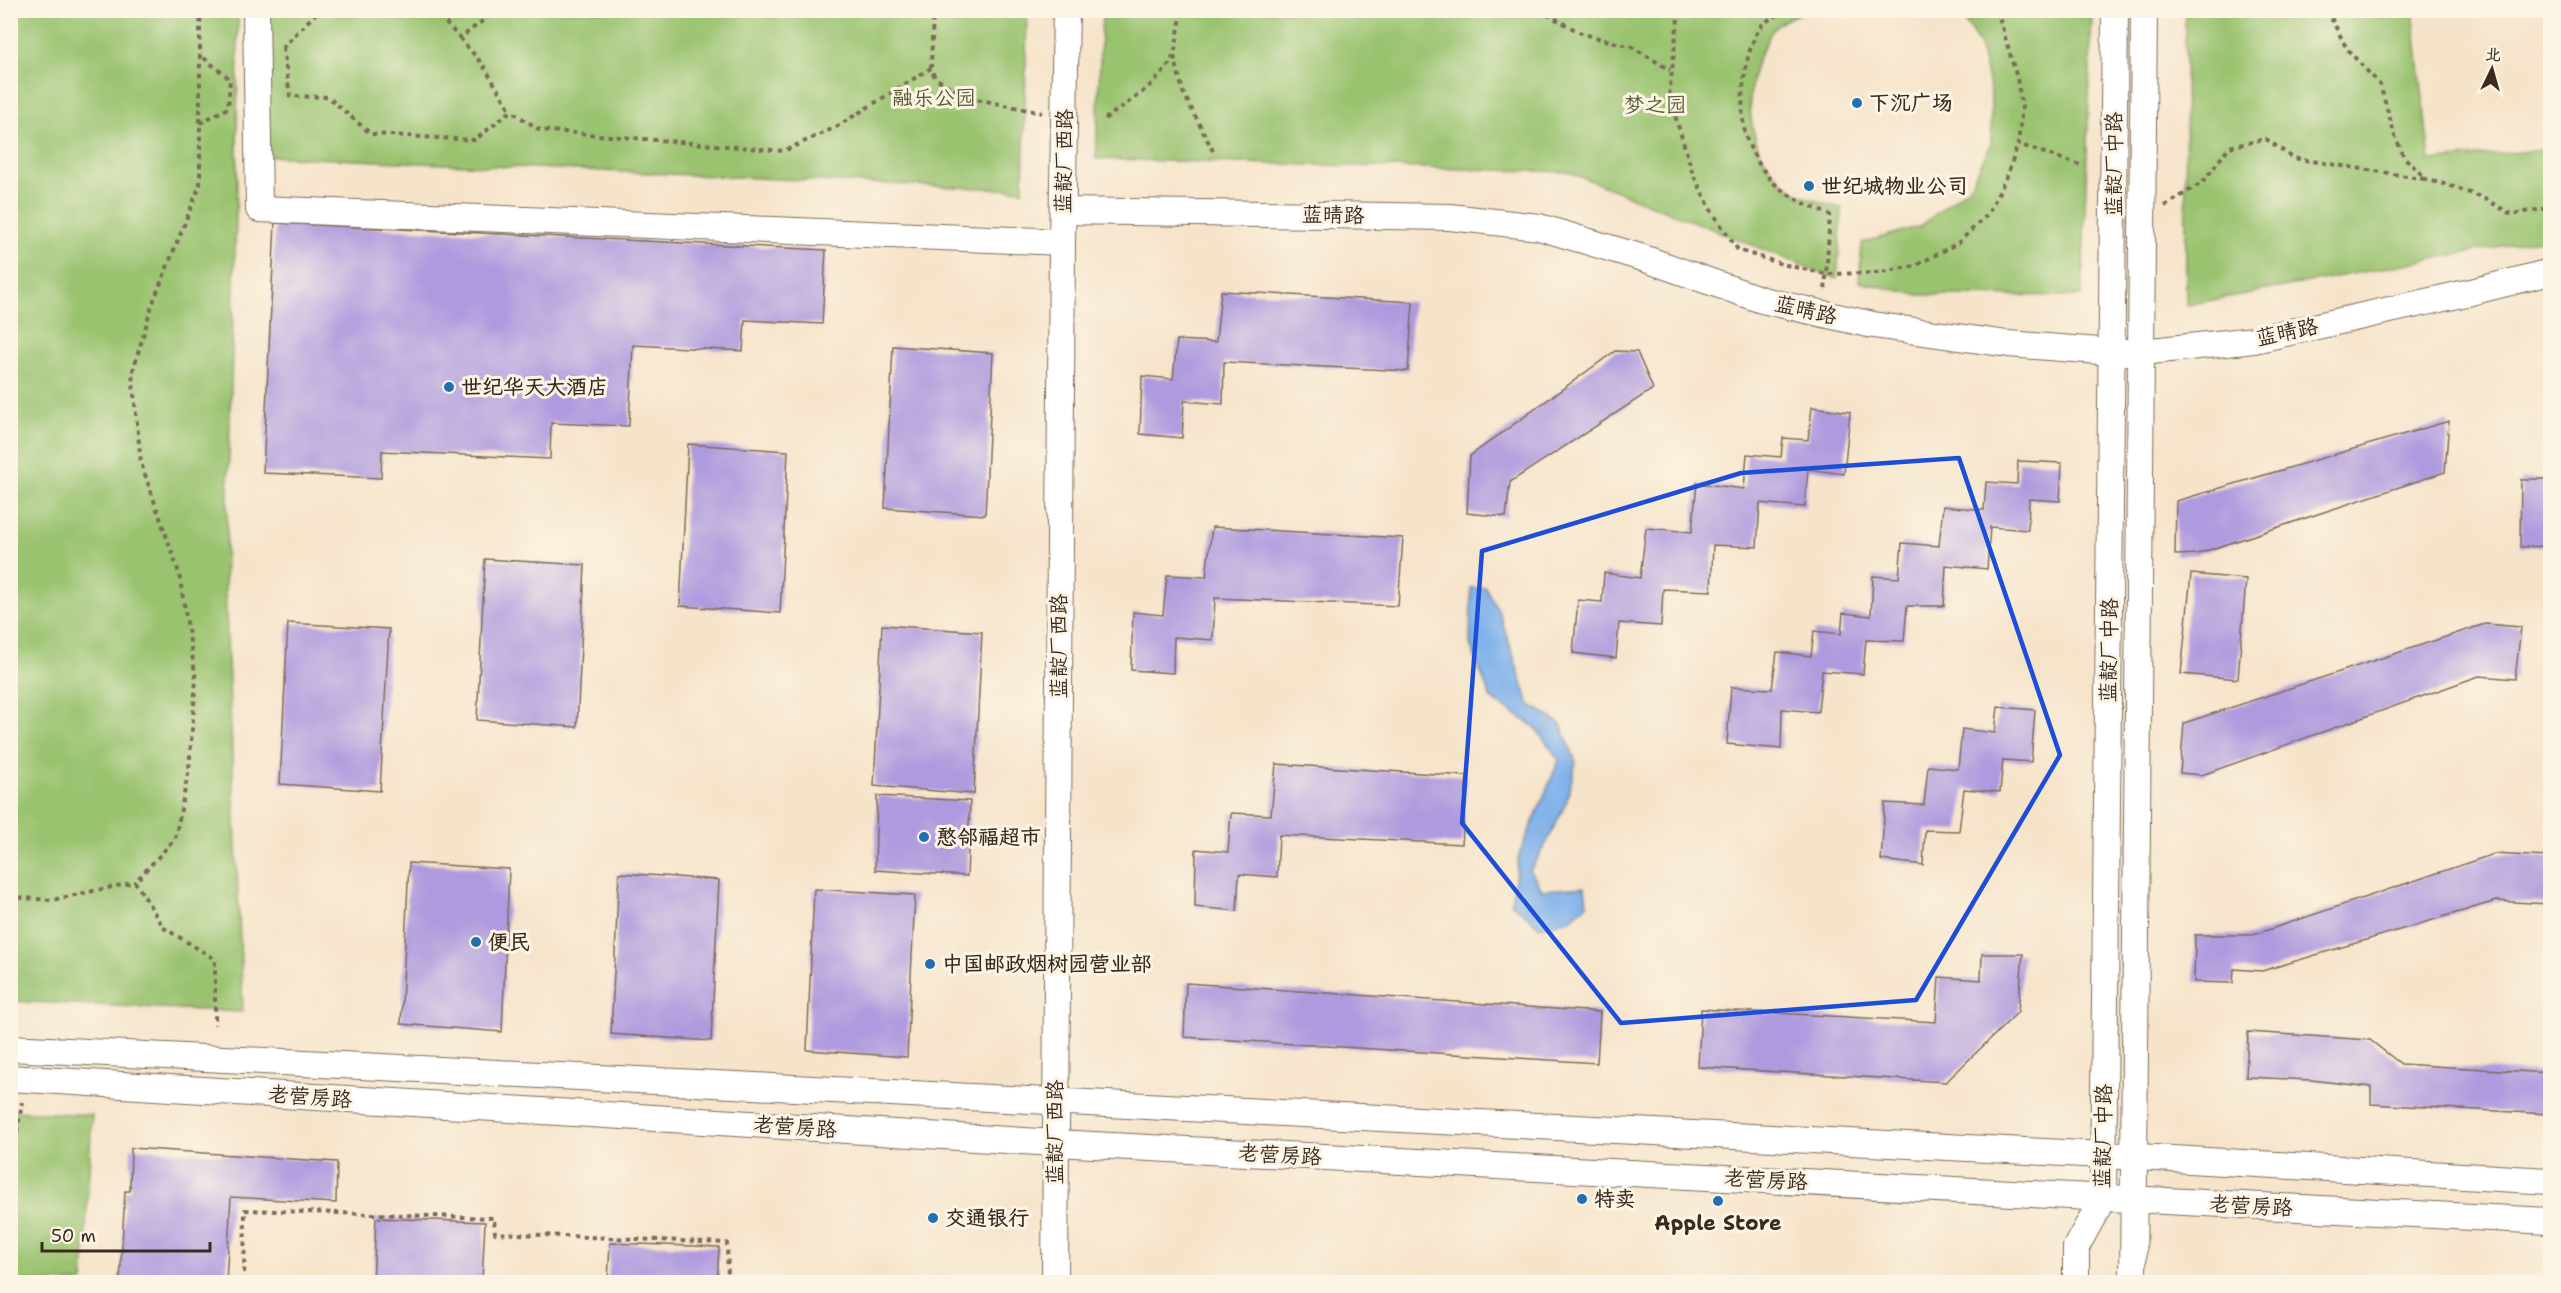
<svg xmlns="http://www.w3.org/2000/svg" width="2561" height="1293" viewBox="0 0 2561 1293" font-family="'Shantell Sans','LXGW WenKai TC',sans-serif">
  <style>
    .green { fill: #9ac36f; stroke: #6a7646; stroke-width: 1.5 }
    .water { fill: #7fb1eb; stroke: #5d6e84; stroke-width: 1.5 }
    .building { fill: #ae9ade }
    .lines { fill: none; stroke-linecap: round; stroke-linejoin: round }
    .minor-casing { stroke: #7c6b5a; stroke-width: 28 }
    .path { stroke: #7c6b5a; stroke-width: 4; stroke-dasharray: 4.5 4.5; stroke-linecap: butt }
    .minor { stroke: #fff; stroke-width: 26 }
    .marked { fill: none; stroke: #1d4ed8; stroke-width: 4.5; stroke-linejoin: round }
    .poi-dot { fill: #1f6fb2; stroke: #fcf5e5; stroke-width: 2 }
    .labels { text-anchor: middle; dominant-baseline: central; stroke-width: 6; stroke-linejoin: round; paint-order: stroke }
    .park-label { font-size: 21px; fill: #585836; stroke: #fcf5e5 }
    .poi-label { font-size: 21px; font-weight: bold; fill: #3b2a1e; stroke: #fcf5e5; text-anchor: start }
    .street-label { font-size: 21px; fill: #3b2a1e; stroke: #fcf5e5 }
  </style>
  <rect width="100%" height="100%" fill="#fcf5e5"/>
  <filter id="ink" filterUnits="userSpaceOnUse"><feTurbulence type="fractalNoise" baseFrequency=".0167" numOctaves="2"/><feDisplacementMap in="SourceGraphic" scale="12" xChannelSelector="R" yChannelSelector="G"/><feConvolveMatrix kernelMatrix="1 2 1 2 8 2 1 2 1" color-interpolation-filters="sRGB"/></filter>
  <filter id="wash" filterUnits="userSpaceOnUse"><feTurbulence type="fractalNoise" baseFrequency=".008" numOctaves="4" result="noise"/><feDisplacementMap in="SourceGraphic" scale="24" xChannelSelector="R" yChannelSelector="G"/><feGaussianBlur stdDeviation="1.35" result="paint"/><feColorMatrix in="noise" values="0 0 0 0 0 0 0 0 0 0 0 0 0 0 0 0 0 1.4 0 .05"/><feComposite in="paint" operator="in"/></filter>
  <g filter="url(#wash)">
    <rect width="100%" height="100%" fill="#f6e4ca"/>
    <g class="green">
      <path d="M 11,10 L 238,11 L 237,181 L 225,589 L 243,1012 L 11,1001 Z"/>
      <path d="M 266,11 L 1027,11 L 1023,190 L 267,156 Z"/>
      <path d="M 1102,11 L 1806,11 C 1797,15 1784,19 1777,26 C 1772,29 1769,36 1767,41 C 1739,85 1745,156 1790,188 C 1804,199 1825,203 1842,209 L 1837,279 L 1569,172 L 1096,159 Z"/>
      <path d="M 1959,11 L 2092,11 L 2082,296 L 1920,295 L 1859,282 L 1862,243 L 1921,226 L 1970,186 L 1991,144 L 1991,92 L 1979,44 Z"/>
      <path d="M 2185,11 L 2413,11 L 2430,161 L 2550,149 L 2550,237 L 2186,305 Z"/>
      <path d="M 11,1111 L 92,1115 L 83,1282 L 11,1282 Z"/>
    </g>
    <path class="water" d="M 1485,587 L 1499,612 L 1529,704 L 1561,724 L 1576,762 L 1566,803 L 1547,842 L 1530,870 L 1542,890 L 1585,887 L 1587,905 L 1569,920 L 1540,927 L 1511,903 L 1519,855 L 1559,760 L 1535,727 L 1491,699 L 1470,644 L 1471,588 Z"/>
    <g id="blocks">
      <g class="building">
        <path d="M 275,223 L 826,250 L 822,324 L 745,320 L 743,351 L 633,345 L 629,426 L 551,423 L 550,459 L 382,451 L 381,478 L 263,473 Z"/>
        <path d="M 1221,291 L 1413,302 L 1408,371 L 1224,362 L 1223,404 L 1184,401 L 1182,438 L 1140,434 L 1142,376 L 1173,379 L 1177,340 L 1216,342 Z"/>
        <path d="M 893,346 L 993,353 L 985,515 L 885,508 Z"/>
        <path d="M 1615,351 L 1637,352 L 1653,389 L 1510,482 L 1506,517 L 1467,513 L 1470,456 Z"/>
        <path d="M 1812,407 L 1850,412 L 1844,474 L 1808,469 L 1805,507 L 1760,503 L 1757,547 L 1713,545 L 1711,591 L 1663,589 L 1661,626 L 1619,623 L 1616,658 L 1573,653 L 1578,600 L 1602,602 L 1604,573 L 1640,578 L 1646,528 L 1692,532 L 1697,483 L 1744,489 L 1747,454 L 1781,457 L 1783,438 L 1808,440 Z"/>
        <path d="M 2449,421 L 2445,472 L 2197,554 L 2175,555 L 2176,501 Z"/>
        <path d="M 688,444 L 788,451 L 780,613 L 680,606 Z"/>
        <path d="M 2018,461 L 2062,463 L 2060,501 L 2029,499 L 2028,530 L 1990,527 L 1987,569 L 1946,565 L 1944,606 L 1907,606 L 1904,641 L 1866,640 L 1863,674 L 1822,671 L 1818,712 L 1782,709 L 1781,749 L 1727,744 L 1731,687 L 1772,689 L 1777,652 L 1811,656 L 1814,631 L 1841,634 L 1843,613 L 1871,616 L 1873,576 L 1899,578 L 1902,543 L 1939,546 L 1943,506 L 1984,510 L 1986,482 L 2017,484 Z"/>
        <path d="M 2521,479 L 2550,479 L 2550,546 L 2520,547 Z"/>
        <path d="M 1212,527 L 1403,538 L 1398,606 L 1215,598 L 1213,640 L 1174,637 L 1173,673 L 1131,670 L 1133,612 L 1163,615 L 1167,575 L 1206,577 Z"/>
        <path d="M 485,559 L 585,565 L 577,727 L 477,720 Z"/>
        <path d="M 2191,574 L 2246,579 L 2238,679 L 2181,674 Z"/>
        <path d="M 288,623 L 389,629 L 380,791 L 280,784 Z"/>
        <path d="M 2485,624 L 2521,627 L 2515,679 L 2479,676 L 2202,775 L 2180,773 L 2184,723 Z"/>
        <path d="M 882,625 L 982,632 L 974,794 L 874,786 Z"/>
        <path d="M 1998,707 L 2035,710 L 2031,762 L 2003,760 L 2000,792 L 1964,789 L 1959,831 L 1925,830 L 1923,865 L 1881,860 L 1885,803 L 1924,805 L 1928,766 L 1958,769 L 1962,729 L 1995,733 Z"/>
        <path d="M 1276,764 L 1467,776 L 1462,844 L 1279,835 L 1277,877 L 1239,874 L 1237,911 L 1195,907 L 1196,849 L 1228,852 L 1231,813 L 1271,815 Z"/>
        <path d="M 877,796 L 970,801 L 967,876 L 875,870 Z"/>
        <path d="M 2494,854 L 2550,857 L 2550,904 L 2496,901 L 2262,971 L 2234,969 L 2233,983 L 2194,982 L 2195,935 L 2253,935 Z"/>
        <path d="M 409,863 L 509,869 L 502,1032 L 401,1024 Z"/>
        <path d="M 619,873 L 719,880 L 711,1041 L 611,1034 Z"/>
        <path d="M 814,889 L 915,895 L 907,1057 L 807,1050 Z"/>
        <path d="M 1982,954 L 2023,954 L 2018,1012 L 1946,1082 L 1698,1067 L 1701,1009 L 1936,1022 L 1939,977 L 1981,980 Z"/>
        <path d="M 1186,983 L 1600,1012 L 1597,1063 L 1184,1037 Z"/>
        <path d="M 2248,1032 L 2370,1040 L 2401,1064 L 2550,1073 L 2550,1114 L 2371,1104 L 2371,1087 L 2311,1080 L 2246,1077 Z"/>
        <path d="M 131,1148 L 337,1162 L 336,1203 L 231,1197 L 226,1282 L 120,1282 L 125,1191 L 130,1191 Z"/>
        <path d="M 376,1218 L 485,1222 L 482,1282 L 373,1282 Z"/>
        <path d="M 610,1243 L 719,1247 L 717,1282 L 608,1282 Z"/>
      </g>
    </g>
  </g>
  <g filter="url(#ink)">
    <use href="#blocks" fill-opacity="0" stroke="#7c6b5a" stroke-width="1.5"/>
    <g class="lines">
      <g class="minor-casing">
        <g id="minor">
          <path d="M 256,10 L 259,209 L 1062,242"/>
          <path d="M 1063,211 L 1450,217 L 1539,227 L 1643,258 L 1762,300 L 1873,325 L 2008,344 L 2113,352 L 2142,352 L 2254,340 L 2471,292 L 2550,272"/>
          <path d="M 10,1048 L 2104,1155 L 2550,1181"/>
          <path d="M 10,1078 L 1055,1143 L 2550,1221"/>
          <path d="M 1055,1282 L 1062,242 L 1066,10"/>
          <path d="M 2076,1282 L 2076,1247 L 2103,1198 L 2115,10"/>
          <path d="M 2133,1282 L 2144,10"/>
        </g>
      </g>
      <g class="path">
        <path d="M 202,10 L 200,24 L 200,185 L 152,305 L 132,374 L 141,463 L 179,573 L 196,679 L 189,769 L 175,839 L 135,882 L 164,928 L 215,959 L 215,1025"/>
        <path d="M 433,10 L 460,38 L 497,10"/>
        <path d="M 933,10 L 931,68 L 935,78 L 967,97 L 1042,113"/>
        <path d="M 1539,10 L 1583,34 L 1632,47 L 1670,70"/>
        <path d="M 1679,10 L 1669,96 L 1693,174 L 1712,212 L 1738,250 L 1782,264 L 1826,274 L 1876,273 L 1915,266 L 1958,243 L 1988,214 L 2007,176 L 2018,144"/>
        <path d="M 1786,10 C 1779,15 1768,19 1762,25 C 1743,49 1736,117 1749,145 C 1754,157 1763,171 1771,180 C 1786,197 1810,206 1830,215 L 1825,293"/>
        <path d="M 1997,10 L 2017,78 L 2022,107 L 2018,144 L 2080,165"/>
        <path d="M 2327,10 L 2347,49 L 2380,85 L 2395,136 L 2404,157 L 2427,180 L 2449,185 L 2485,199 L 2511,214 L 2550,208"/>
        <path d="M 460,38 L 483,65 L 511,111"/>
        <path d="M 282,48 L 319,10"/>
        <path d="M 283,48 L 290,96 L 328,97 L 371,134 L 475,140 L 511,111 L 540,130 L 784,151 L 836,127 L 931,68"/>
        <path d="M 1174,56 L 1183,92 L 1215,155"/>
        <path d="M 1105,119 C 1125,104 1165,80 1173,56 C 1179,40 1177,25 1184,10"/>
        <path d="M 200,123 L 228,108 L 230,79 L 200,55"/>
        <path d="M 2165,206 L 2203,182 L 2229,147 L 2266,139 L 2293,158 L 2425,179"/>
        <path d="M 10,897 L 52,900 L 135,882"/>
        <path d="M 10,1176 L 22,1102"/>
        <path d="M 244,1282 L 245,1210 L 494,1218 L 495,1233 L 727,1243 L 728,1278 L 803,1282"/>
      </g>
      <use href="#minor" class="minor"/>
    </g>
  </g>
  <path class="marked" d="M 1959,458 L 2060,755 L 1916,1000 L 1621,1023 L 1462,823 L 1482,551 L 1741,473 Z"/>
  <g class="poi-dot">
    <circle cx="1857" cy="103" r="6"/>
    <circle cx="1809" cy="186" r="6"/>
    <circle cx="449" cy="387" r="6"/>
    <circle cx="924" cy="837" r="6"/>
    <circle cx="476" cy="942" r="6"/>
    <circle cx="930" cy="964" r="6"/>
    <circle cx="1582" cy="1199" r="6"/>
    <circle cx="1718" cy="1201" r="6"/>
    <circle cx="933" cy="1218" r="6"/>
  </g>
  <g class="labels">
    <g class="park-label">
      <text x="934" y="98">融乐公园</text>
      <text x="1655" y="105">梦之园</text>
    </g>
    <g class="poi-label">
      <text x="1869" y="103">下沉广场</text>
      <text x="1821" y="186">世纪城物业公司</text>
      <text x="461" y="387">世纪华天大酒店</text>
      <text x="936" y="837">憨邻福超市</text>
      <text x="488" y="942">便民</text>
      <text x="942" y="964">中国邮政烟树园营业部</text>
      <text x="1594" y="1199">特卖</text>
      <text x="945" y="1218">交通银行</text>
      <text x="1718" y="1223" text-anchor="middle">Apple Store</text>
    </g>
    <g class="street-label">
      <text transform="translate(1064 161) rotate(-89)">蓝靛厂西路</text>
      <text transform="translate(2114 164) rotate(-90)">蓝靛厂中路</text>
      <text transform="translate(1333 215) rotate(1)">蓝晴路</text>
      <text transform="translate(1806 310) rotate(13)">蓝晴路</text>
      <text transform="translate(2287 332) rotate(-12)">蓝晴路</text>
      <text transform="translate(1059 646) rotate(-90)">蓝靛厂西路</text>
      <text transform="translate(2109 650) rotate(-89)">蓝靛厂中路</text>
      <text transform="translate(310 1097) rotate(4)">老营房路</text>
      <text transform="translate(795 1127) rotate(4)">老营房路</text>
      <text transform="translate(1055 1132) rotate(-90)">蓝靛厂西路</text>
      <text transform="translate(2103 1136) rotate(-89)">蓝靛厂中路</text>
      <text transform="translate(1280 1155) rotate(3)">老营房路</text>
      <text transform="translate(1766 1180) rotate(3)">老营房路</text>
      <text transform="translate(2251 1206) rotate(3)">老营房路</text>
    </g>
  </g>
  <rect width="2561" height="1293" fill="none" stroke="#fcf5e5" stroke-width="36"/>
  <g transform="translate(2492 69) rotate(5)" stroke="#fcf5e5" stroke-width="4.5" paint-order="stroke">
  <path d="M0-4.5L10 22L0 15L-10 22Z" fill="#3b2a1e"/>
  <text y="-9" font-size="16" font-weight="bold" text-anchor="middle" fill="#3b2a1e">北</text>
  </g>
  <path d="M42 1242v9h168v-9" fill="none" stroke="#3b2a1e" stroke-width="3"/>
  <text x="51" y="1242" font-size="18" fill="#3b2a1e" stroke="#fcf5e5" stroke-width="4.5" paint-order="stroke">50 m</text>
</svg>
